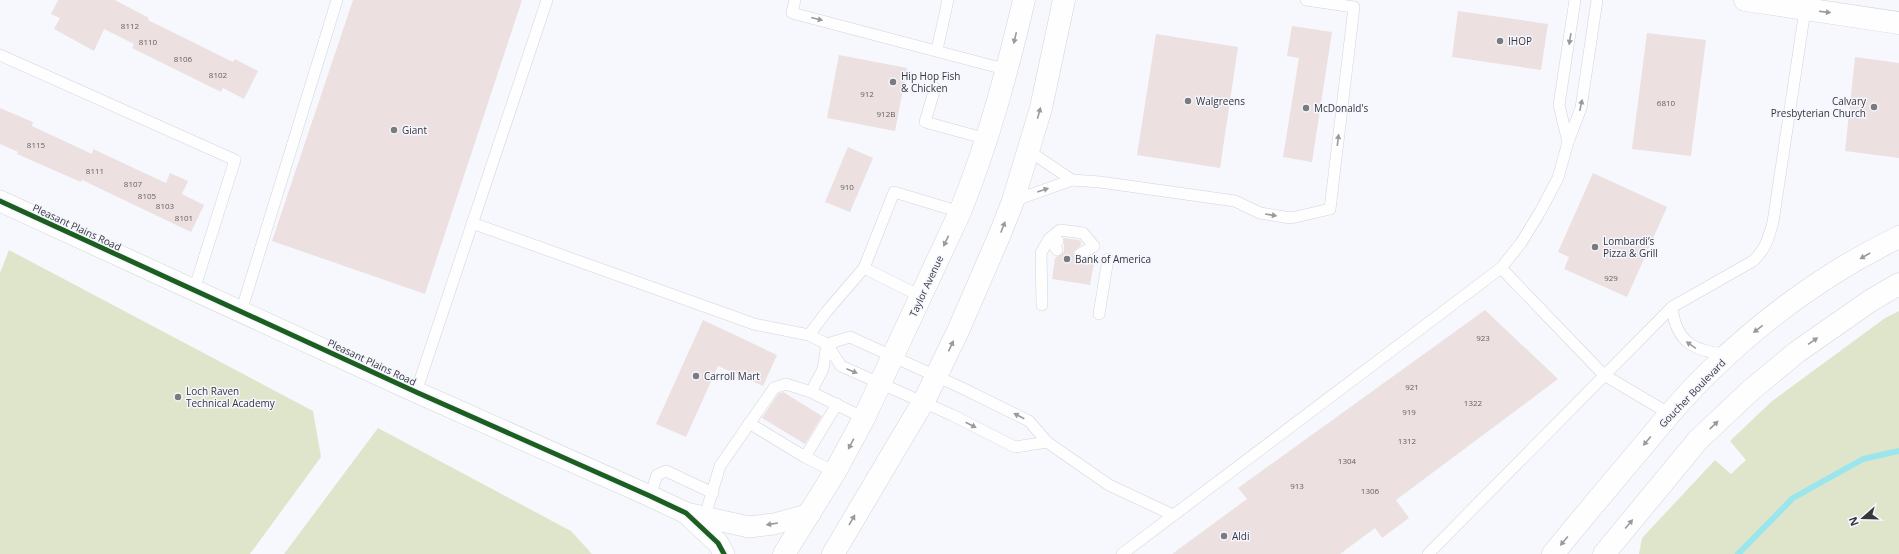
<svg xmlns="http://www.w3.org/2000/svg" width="1899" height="554" viewBox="0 0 1899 554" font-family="'Open Sans',sans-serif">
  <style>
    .green { fill: #dfe5ca }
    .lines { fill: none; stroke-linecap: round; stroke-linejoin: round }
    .stream { stroke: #9be6ed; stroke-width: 6 }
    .building { fill: #ece0e0 }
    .lane-casing { stroke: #d3d4d8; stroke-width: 12 }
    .street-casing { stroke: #d3d4d8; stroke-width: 22 }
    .secondary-casing { stroke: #d3d4d8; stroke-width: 23 }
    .primary-casing { stroke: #d3d4d8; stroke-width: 23 }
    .lane { stroke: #fefeff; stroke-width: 11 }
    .street { stroke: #fefeff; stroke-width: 21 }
    .secondary { stroke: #fefeff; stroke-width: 22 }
    .primary { stroke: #fefeff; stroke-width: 22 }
    .cycleway-casing { stroke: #f5f6ff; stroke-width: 8 }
    .cycleway { stroke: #1b5e20; stroke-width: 5 }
    .oneway { fill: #9a9a9c }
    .poi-dot { fill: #7a7b7e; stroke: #f5f6ff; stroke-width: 1.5 }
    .labels { text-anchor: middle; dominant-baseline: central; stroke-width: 3; stroke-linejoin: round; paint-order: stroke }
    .number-label { font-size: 8px; fill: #646164 }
    .poi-label { font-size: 10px; fill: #36373a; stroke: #f5f6ff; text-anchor: start }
    .street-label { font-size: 10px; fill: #36373a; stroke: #f5f6ff }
  </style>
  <rect width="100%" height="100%" fill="#f7f8fd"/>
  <g class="green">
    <path d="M 9,250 L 313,411 L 321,457 L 250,554 L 0,554 L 0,273 Z"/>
    <path d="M 1899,311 L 1899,554 L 1639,554 L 1642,538 L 1715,460 L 1731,474 L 1746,460 L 1730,441 L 1771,402 L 1885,318 Z"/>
    <path d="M 378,428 L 571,531 L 592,554 L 284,554 Z"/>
  </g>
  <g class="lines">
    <path class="stream" d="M 1738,554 L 1793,498 L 1863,459 L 1899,451"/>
  </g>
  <g class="building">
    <path d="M 58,0 L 115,0 L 149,18 L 148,20 L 233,62 L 235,59 L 258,71 L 244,99 L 223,88 L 221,92 L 132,48 L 134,44 L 104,29 L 94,51 L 54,29 L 60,18 L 51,14 Z"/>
    <path d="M 353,0 L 522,0 L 425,294 L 272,241 Z"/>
    <path d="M 1458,11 L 1548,24 L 1541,70 L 1452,57 Z"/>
    <path d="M 1292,26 L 1332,32 L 1312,162 L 1283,157 L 1299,58 L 1287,56 Z"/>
    <path d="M 1647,33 L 1706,40 L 1691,156 L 1632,149 Z"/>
    <path d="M 1156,34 L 1238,47 L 1220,168 L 1137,155 Z"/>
    <path d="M 839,55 L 907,68 L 895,131 L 827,118 Z"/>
    <path d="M 1855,57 L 1899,63 L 1899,158 L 1845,151 Z"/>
    <path d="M 0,108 L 33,122 L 32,126 L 92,154 L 93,149 L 166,183 L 170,173 L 188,181 L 182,194 L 204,205 L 191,232 L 82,180 L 81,182 L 17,154 L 18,152 L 0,144 Z"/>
    <path d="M 848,147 L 873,158 L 850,212 L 825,202 Z"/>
    <path d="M 1593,173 L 1667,207 L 1627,297 L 1564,269 L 1569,257 L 1558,252 Z"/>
    <path d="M 1064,238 L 1079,240 L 1081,242 L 1081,245 L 1074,251 L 1074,257 L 1076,260 L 1094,263 L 1090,285 L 1052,279 L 1055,258 L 1064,252 Z"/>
    <path d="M 1485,310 L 1558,379 L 1396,500 L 1409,518 L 1382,538 L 1375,528 L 1340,554 L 1172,554 L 1247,499 L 1238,488 Z"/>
    <path d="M 703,320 L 777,355 L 763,386 L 718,366 L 686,437 L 656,424 Z"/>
    <path d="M 783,392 L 822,416 L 805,444 L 762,418 L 778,394 Z"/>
  </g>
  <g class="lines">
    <g class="lane-casing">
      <g id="lane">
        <path d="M 795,0 L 792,13 L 1008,70"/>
        <path d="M 937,50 L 948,0"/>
        <path d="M 0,55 L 235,160 L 194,290"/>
        <path d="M 935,88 L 925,122 L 987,139"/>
        <path d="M 1568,142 L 1559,105 L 1575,0"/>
        <path d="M 1029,151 L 1072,180"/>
        <path d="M 1013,201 L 1072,180 L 1100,182 L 1235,201 L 1260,213 L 1291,218 L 1330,209 L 1354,7 L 1306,0"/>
        <path d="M 472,223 L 754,324 L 809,335 L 827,344 L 841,366 L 952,415 L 1015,447 L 1047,442"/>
        <path d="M 1057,250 L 1049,239 L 1060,230 L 1083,233 L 1094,246"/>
        <path d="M 1080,254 L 1094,246"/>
        <path d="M 1501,268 L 1604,375 L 1670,414"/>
        <path d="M 920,296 L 864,268 L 894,192 L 960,212"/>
        <path d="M 1042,305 L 1041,253 L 1049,239 L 1058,241"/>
        <path d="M 1672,307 C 1676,343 1695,352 1728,354"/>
        <path d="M 241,312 L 337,0"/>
        <path d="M 1099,314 L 1108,259"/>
        <path d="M 809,335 L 827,311 L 864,268"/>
        <path d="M 827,344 L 850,337 L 962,388 L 1029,421 L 1047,442 L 1109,485 L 1173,515"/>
        <path d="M 416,392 L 547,0"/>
        <path d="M 811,392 L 823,369 L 827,344"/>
        <path d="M 749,423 L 805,457 L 835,472"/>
        <path d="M 805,457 L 837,404"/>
        <path d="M 650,496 L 657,475 L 666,471 L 713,493"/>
        <path d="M 705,516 L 720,466 L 774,388 L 786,384 L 811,392 L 864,418"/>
        <path d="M 1122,554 L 1501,268 L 1521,243 L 1540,212 L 1558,178 L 1568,142 L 1581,108 L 1597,0"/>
        <path d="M 1428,554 L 1672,307 L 1753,261 C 1766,248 1768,240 1773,222 L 1805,10"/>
      </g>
    </g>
    <g class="street-casing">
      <g id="street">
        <path d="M 0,201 L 416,392 L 650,496 L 686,513 L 718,543 L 724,554"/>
        <path d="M 686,513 L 749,527 L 774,524 L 810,514"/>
      </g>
    </g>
    <g class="secondary-casing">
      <g id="secondary">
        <path d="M 784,554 L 835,472 L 864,418 L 960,212 C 988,143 1007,72 1024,0"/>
        <path d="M 833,554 L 926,397 L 958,331 L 1000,234 L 1013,201 L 1041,108 L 1064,0"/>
        <path d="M 1553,554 C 1582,518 1612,483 1642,447 C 1663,422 1684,396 1708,373 C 1763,319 1829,271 1899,237"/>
        <path d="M 1604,554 L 1698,440 L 1750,391 L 1797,352 L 1870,301 L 1899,284"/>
      </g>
    </g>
    <g class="primary-casing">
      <path id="primary" d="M 1745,0 L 1899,23"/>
    </g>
    <use href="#lane" class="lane"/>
    <use href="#street" class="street"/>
    <use href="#secondary" class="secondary"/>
    <use href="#primary" class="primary"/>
    <g class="cycleway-casing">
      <path id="cycleway" d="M 0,201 L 416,392 L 650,496 L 686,513 L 718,543 L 724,554"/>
    </g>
    <use href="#cycleway" class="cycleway"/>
  </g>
  <defs><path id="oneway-solid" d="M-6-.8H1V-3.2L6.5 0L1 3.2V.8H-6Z"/></defs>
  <g class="oneway">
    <use href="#oneway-solid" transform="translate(1825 12) rotate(7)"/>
    <use href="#oneway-solid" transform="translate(817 19) rotate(14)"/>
    <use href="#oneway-solid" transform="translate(1015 38) rotate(103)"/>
    <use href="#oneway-solid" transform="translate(1570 39) rotate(99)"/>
    <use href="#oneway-solid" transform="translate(1581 105) rotate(-78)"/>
    <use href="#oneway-solid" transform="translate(1039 113) rotate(-75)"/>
    <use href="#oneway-solid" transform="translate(1338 140) rotate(-83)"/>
    <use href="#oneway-solid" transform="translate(1043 190) rotate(-19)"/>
    <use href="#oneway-solid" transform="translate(1271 215) rotate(9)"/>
    <use href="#oneway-solid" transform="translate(1003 227) rotate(-69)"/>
    <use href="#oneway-solid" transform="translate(946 241) rotate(115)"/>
    <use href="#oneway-solid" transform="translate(1865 256) rotate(150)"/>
    <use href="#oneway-solid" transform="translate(1758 329) rotate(142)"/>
    <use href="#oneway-solid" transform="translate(1813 341) rotate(-35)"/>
    <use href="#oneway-solid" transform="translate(1691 345) rotate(-145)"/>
    <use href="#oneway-solid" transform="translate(951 346) rotate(-65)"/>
    <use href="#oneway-solid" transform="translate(852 371) rotate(23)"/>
    <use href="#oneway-solid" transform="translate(1019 416) rotate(-153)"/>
    <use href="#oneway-solid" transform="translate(971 425) rotate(27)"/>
    <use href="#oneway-solid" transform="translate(1714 425) rotate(-44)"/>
    <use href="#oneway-solid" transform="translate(1647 441) rotate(130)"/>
    <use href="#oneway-solid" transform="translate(851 444) rotate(118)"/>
    <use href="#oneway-solid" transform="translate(852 520) rotate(-60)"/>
    <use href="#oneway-solid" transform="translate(772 524) rotate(171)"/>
    <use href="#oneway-solid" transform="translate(1629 524) rotate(-50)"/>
    <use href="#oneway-solid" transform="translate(1564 541) rotate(130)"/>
  </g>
  <g class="poi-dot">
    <circle cx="1500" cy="41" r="4"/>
    <circle cx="893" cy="82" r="4"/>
    <circle cx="1188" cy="101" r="4"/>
    <circle cx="1874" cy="107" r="4"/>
    <circle cx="1306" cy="108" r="4"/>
    <circle cx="394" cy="130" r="4"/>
    <circle cx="1595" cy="247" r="4"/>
    <circle cx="1067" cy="259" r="4"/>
    <circle cx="696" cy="376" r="4"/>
    <circle cx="178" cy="397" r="4"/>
    <circle cx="1224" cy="536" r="4"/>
  </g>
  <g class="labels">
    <g class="number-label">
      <text x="130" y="25">8112</text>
      <text x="148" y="41">8110</text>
      <text x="183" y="58">8106</text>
      <text x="218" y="74">8102</text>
      <text x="867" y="93">912</text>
      <text x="1666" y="102">6810</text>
      <text x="886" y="113">912B</text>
      <text x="36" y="144">8115</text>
      <text x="95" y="170">8111</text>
      <text x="133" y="183">8107</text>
      <text x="847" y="186">910</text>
      <text x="147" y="195">8105</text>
      <text x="165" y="205">8103</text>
      <text x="184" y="217">8101</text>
      <text x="1611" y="277">929</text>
      <text x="1483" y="337">923</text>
      <text x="1412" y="386">921</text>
      <text x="1473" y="402">1322</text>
      <text x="1409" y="411">919</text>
      <text x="1407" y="440">1312</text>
      <text x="1347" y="460">1304</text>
      <text x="1297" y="485">913</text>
      <text x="1370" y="490">1306</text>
    </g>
    <g class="poi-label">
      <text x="1508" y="41">IHOP</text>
      <text x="901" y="76">Hip Hop Fish<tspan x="901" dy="12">&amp; Chicken</tspan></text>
      <text x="1196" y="101">Walgreens</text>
      <text x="1866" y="101" text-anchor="end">Calvary<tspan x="1866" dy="12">Presbyterian Church</tspan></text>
      <text x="1314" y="108">McDonald's</text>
      <text x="402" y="130">Giant</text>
      <text x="1603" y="241">Lombardi’s<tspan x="1603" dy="12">Pizza &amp; Grill</tspan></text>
      <text x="1075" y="259">Bank of America</text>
      <text x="704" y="376">Carroll Mart</text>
      <text x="186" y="391">Loch Raven<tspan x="186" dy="12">Technical Academy</tspan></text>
      <text x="1232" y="536">Aldi</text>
    </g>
    <g class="street-label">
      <text transform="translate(77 227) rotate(25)">Pleasant Plains Road</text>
      <text transform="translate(926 286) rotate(-65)">Taylor Avenue</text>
      <text transform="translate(372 362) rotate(25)">Pleasant Plains Road</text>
      <text transform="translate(1692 393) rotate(-46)">Goucher Boulevard</text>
    </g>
  </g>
  <g transform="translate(1863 518) rotate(250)" stroke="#f5f6ff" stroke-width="3" paint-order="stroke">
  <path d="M0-3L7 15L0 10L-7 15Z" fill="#36373a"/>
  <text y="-6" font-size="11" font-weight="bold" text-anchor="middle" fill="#36373a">N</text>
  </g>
</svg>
